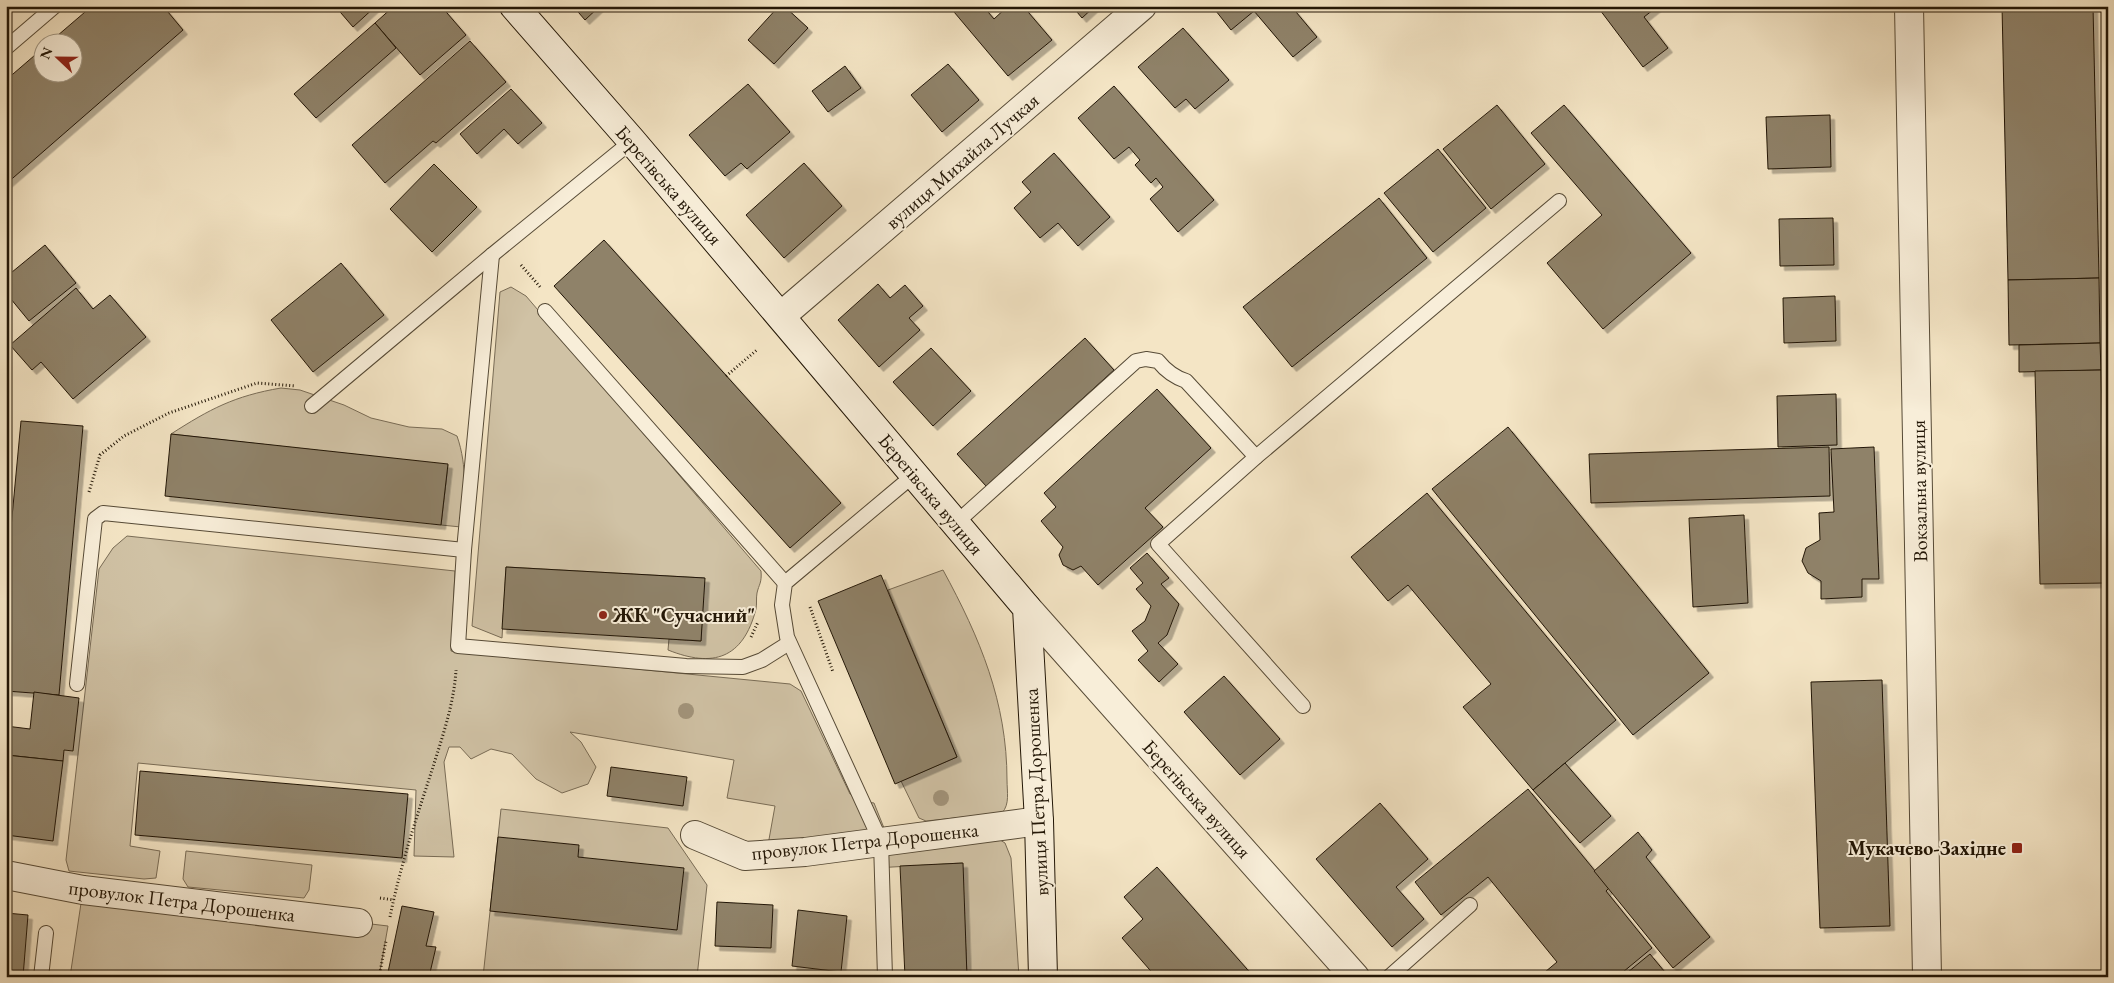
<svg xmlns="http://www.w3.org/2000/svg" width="2114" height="983" viewBox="0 0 2114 983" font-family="'EB Garamond',serif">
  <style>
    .green { fill: #d0c2a5; stroke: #796c56 }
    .building { fill: #8f8269; stroke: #221606; filter: url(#shadow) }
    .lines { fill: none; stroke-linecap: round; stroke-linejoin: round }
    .service-casing { stroke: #564a36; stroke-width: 16 }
    .minor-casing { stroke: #564a36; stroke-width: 30 }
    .tertiary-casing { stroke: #564a36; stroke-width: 30 }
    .secondary-casing { stroke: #221606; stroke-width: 30 }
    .path { stroke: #221606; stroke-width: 3; stroke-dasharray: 1 2.5; stroke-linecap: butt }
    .service { stroke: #f8eed9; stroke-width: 14 }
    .minor { stroke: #f8eed9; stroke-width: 28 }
    .tertiary { stroke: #f8eed9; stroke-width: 28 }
    .secondary { stroke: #f8eed9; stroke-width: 28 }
    .tree { fill: #a2947b }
    .poi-dot { fill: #8f2418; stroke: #f8eed9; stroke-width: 2 }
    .labels { text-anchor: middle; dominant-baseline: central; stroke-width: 4; stroke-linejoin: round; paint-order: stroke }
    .street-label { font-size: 20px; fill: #221606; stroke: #f8eed9 }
    .poi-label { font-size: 20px; font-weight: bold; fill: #221606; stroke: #f8eed9; text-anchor: start }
  </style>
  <defs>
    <filter id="shadow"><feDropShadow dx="4.5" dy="4.5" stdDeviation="0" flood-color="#0004"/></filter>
  </defs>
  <rect width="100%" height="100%" fill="#f4e5c5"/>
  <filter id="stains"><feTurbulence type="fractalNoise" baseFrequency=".004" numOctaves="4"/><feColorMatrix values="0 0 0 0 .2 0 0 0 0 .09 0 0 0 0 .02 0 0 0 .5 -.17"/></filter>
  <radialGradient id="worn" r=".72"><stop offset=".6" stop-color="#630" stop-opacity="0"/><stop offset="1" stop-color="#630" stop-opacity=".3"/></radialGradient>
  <g class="green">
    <path d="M 511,287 L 526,296 L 761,571 C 762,583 759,584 757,593 C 756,598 757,604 756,609 C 743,659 713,668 668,650 L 669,639 L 701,641 L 704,578 L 506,567 L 502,638 L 472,626 L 500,292 Z"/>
    <path d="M 281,388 L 300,390 L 344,405 L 371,418 L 409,427 L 442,429 L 457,436 C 468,468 464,494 461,527 L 441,525 L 448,465 L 171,434 C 210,409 234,396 281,388 Z"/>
    <path d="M 127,536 L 455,571 L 451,651 L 790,684 L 801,691 L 850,794 L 867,802 L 874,803 L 886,833 L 768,845 L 775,806 L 727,798 L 734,760 L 570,732 L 581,742 L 596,767 L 588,784 L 562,793 L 536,779 L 512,754 L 491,749 L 471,759 L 460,747 L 449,747 L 444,762 L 454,857 L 414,856 L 416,790 L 138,763 L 130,846 L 160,851 L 156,878 L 144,879 L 69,871 L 66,860 L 99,569 L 113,548 Z"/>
    <path d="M 943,570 C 980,638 1007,702 1007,780 C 1007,792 1010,804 1002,813 L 926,821 L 919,818 L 901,781 L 957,757 L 888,590 Z"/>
    <path d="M 501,809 L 668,828 L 707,885 L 697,977 L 483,977 Z"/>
    <path d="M 997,838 L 1005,843 L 1011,858 L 1019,977 L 967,977 L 962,863 L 875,868 L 874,849 Z"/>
    <path d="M 186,851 L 312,865 L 309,890 L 304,898 L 188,887 L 183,879 Z"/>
    <path d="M 83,890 L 388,926 L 379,977 L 70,977 Z"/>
  </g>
  <g class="building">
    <path d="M 92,6 L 163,6 L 183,30 L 6,184 L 6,80 L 42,49 L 42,72 L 72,72 L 72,42 L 50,42 Z"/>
    <path d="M 335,6 L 376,6 L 353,27 Z"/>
    <path d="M 394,6 L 441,6 L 466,35 L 420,75 L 375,23 Z"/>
    <path d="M 573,6 L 600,6 L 585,20 Z"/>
    <path d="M 779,6 L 784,6 L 808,28 L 774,64 L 748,40 Z"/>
    <path d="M 949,6 L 983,6 L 994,19 L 1008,6 L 1023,6 L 1052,40 L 1008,76 Z"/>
    <path d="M 1072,6 L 1095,6 L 1082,18 Z"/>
    <path d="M 1212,6 L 1291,6 L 1317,37 L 1293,57 L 1254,11 L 1231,30 Z"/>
    <path d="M 1597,6 L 1658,6 L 1644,17 L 1668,48 L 1643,67 Z"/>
    <path d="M 2002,6 L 2093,6 L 2099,278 L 2008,280 Z"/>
    <path d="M 375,23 L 396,48 L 316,118 L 294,94 Z"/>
    <path d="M 1183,28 L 1229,80 L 1195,109 L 1186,99 L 1175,108 L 1138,67 Z"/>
    <path d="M 470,41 L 506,82 L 436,143 L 433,141 L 385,183 L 352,145 Z"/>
    <path d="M 948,64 L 979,100 L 942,132 L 911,95 Z"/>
    <path d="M 845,66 L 861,88 L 828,112 L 812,91 Z"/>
    <path d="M 748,84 L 790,132 L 747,169 L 741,163 L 725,176 L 689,135 Z"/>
    <path d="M 1114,86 L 1214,200 L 1178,232 L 1150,199 L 1163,187 L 1156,178 L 1151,183 L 1135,165 L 1140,160 L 1129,147 L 1114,159 L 1078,118 Z"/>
    <path d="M 511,89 L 542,123 L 518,144 L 504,129 L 477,154 L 460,134 Z"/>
    <path d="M 1497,105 L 1545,164 L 1491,209 L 1443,149 Z"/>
    <path d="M 1564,105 L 1691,253 L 1603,329 L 1547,263 L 1602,215 L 1531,133 Z"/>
    <path d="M 1830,115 L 1831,167 L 1768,169 L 1766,117 Z"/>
    <path d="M 1438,149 L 1486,208 L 1433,252 L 1384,193 Z"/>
    <path d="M 1054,153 L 1110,217 L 1078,246 L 1058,223 L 1040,238 L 1014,208 L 1031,192 L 1022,182 Z"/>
    <path d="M 804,163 L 842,206 L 784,258 L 746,215 Z"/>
    <path d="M 434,164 L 477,207 L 432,252 L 390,209 Z"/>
    <path d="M 1379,198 L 1427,258 L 1292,367 L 1243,307 Z"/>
    <path d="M 1833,218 L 1834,265 L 1780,266 L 1779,219 Z"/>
    <path d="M 604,240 L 841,503 L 790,548 L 554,286 Z"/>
    <path d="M 45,245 L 76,283 L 29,321 L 6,293 L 6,277 Z"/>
    <path d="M 341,263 L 384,315 L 313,372 L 271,320 Z"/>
    <path d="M 2099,278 L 2100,343 L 2009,345 L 2008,280 Z"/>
    <path d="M 878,284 L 890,298 L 905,285 L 923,306 L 909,318 L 920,330 L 879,367 L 838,320 Z"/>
    <path d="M 76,288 L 93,309 L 110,295 L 146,337 L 73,399 L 41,362 L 32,370 L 10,345 Z"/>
    <path d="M 1835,296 L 1836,341 L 1784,343 L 1783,298 Z"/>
    <path d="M 1085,338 L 1114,370 L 986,486 L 957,454 Z"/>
    <path d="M 2100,343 L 2101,370 L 2019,372 L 2019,345 Z"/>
    <path d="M 931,348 L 971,391 L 933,426 L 893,382 Z"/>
    <path d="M 2101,370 L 2106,583 L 2040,584 L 2035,371 Z"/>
    <path d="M 1157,389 L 1211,448 L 1145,508 L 1163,527 L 1098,585 L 1081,566 L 1073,570 L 1063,565 L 1059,555 L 1063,547 L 1041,521 L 1056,507 L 1044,493 Z"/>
    <path d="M 1836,394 L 1837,445 L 1778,447 L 1777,396 Z"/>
    <path d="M 21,421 L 83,426 L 59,695 L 6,691 L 6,581 Z"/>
    <path d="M 1508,427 L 1709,673 L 1633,735 L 1432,489 Z"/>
    <path d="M 171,434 L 448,464 L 441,525 L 165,496 Z"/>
    <path d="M 1829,447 L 1830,496 L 1591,503 L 1589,454 Z"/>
    <path d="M 1874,447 L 1879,579 L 1862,579 L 1862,597 L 1821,599 L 1821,581 L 1808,573 L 1802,561 L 1806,548 L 1820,540 L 1819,513 L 1834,512 L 1831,449 Z"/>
    <path d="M 1427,493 L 1616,720 L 1533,790 L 1463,707 L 1491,684 L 1408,585 L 1388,601 L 1351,557 Z"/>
    <path d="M 1744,515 L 1748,603 L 1693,607 L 1689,518 Z"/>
    <path d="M 1147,553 L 1169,578 L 1161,584 L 1179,604 L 1167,635 L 1158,643 L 1178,664 L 1159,682 L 1138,660 L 1148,651 L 1132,631 L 1145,621 L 1151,606 L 1136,589 L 1143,583 L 1130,568 Z"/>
    <path d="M 506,567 L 705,578 L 701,641 L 502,629 Z"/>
    <path d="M 881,575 L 957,757 L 895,784 L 818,601 Z"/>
    <path d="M 1224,676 L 1280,739 L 1240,775 L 1184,712 Z"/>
    <path d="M 1882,680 L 1890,926 L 1820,928 L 1811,682 Z"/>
    <path d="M 34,692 L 79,698 L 73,751 L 64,750 L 63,761 L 6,755 L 6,726 L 30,729 Z"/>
    <path d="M 6,755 L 63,761 L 53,841 L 6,835 Z"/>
    <path d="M 1565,763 L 1611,816 L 1580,843 L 1533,790 Z"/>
    <path d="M 611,767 L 687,777 L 683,806 L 607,796 Z"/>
    <path d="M 140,771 L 408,794 L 402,858 L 135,835 Z"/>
    <path d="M 1528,789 L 1609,888 L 1606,891 L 1652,948 L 1617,977 L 1539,977 L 1557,962 L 1488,877 L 1441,915 L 1415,882 Z"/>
    <path d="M 1380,803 L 1428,859 L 1396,887 L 1424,919 L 1392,947 L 1316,859 Z"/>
    <path d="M 1638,832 L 1652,850 L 1646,857 L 1710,937 L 1673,968 L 1594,871 Z"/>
    <path d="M 498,837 L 579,845 L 578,857 L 684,868 L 677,930 L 490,911 Z"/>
    <path d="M 963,863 L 967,977 L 905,977 L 900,866 Z"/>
    <path d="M 1157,867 L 1254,977 L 1156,977 L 1122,938 L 1143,919 L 1124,897 Z"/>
    <path d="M 717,902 L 773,905 L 771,948 L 715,946 Z"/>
    <path d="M 402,906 L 434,912 L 426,946 L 436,947 L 429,977 L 387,977 Z"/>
    <path d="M 798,910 L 847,916 L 841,972 L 792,966 Z"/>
    <path d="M 6,913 L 28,915 L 23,977 L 6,977 Z"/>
    <path d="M 1650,954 L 1669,977 L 1622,977 Z"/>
  </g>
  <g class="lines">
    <g class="service-casing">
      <g id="service">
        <path d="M 6,48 L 55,6"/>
        <path d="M 492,255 L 464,550 L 458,646 L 686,666 L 743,667 L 762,660 L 789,643"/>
        <path d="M 545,311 L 785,583"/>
        <path d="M 312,406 L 492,255 L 632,141"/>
        <path d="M 1256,457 L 1158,544 L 1303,706"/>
        <path d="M 956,523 L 1136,361 L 1146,359 L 1158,361 C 1166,371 1174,377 1186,381 L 1256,457 L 1559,201"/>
        <path d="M 77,684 L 95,519 L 103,513 L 464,550"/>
        <path d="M 41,977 L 46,933"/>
        <path d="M 885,977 L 881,842 L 787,637 L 782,605 L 785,583 L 915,474"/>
        <path d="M 1389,977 L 1470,905"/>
      </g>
    </g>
    <g class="minor-casing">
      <g id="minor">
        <path d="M 1909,6 L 1927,977"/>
        <path d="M 1027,608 L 1355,977"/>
        <path d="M 695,835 L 745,856 L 805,852 L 1039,821"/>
        <path d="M 6,875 L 83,890 L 358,923"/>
      </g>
    </g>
    <g class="tertiary-casing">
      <path id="tertiary" d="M 781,316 L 1142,6"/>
    </g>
    <g class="secondary-casing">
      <path id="secondary" d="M 514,6 L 632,141 L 1027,608 L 1039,821 L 1043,977"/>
    </g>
    <g class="path">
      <path d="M 2105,6 L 2107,66"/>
      <path d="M 521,265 L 541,288"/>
      <path d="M 726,376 L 758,349"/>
      <path d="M 89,492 L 100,455 L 124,436 L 169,413 L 257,383 L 296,386"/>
      <path d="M 810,607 L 833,672"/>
      <path d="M 751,637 L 758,622"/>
      <path d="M 380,898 L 394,900"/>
      <path d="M 390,917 C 400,867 416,819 432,770 C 442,738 454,704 456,670"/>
      <path d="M 379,977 L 386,941"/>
    </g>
    <use href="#service" class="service"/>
    <use href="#minor" class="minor"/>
    <use href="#tertiary" class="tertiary"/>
    <use href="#secondary" class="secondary"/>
  </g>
  <g class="tree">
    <circle cx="686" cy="711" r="8"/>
    <circle cx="941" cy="798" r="8"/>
  </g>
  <g class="poi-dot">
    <circle cx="603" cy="615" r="5"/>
    <rect x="2011" y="842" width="12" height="12" rx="2.5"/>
  </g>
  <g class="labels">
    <g class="street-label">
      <text transform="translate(962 161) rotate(-41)">вулиця Михайла Лучкая</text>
      <text transform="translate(669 185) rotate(49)">Берегівська вулиця</text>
      <text transform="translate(1919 491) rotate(-91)">Вокзальна вулиця</text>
      <text transform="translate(931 494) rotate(50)">Берегівська вулиця</text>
      <text transform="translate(1036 792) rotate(-93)">вулиця Петра Дорошенка</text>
      <text transform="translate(1197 799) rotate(48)">Берегівська вулиця</text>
      <text transform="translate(865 841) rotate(-6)">провулок Петра Дорошенка</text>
      <text transform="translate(182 901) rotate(7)">провулок Петра Дорошенка</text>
    </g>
    <g class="poi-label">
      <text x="613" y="615">ЖК "Сучасний"</text>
      <text x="2006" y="848" text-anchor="end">Мукачево-Західне</text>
    </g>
  </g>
  <rect width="2114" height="983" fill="none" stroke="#f4e5c5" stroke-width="25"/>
  <rect x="8" y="8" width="2099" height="968" fill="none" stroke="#221606" stroke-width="2.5"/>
  <rect x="12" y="12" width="2089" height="958" fill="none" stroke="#221606"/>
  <g transform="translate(58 58) rotate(292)"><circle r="24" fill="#f8eed9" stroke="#a29885"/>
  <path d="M0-4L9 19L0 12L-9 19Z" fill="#8f2418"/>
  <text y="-8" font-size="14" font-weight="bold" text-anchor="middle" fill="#221606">N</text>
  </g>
  <rect width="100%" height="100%" filter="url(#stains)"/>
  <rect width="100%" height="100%" fill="url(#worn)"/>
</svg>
